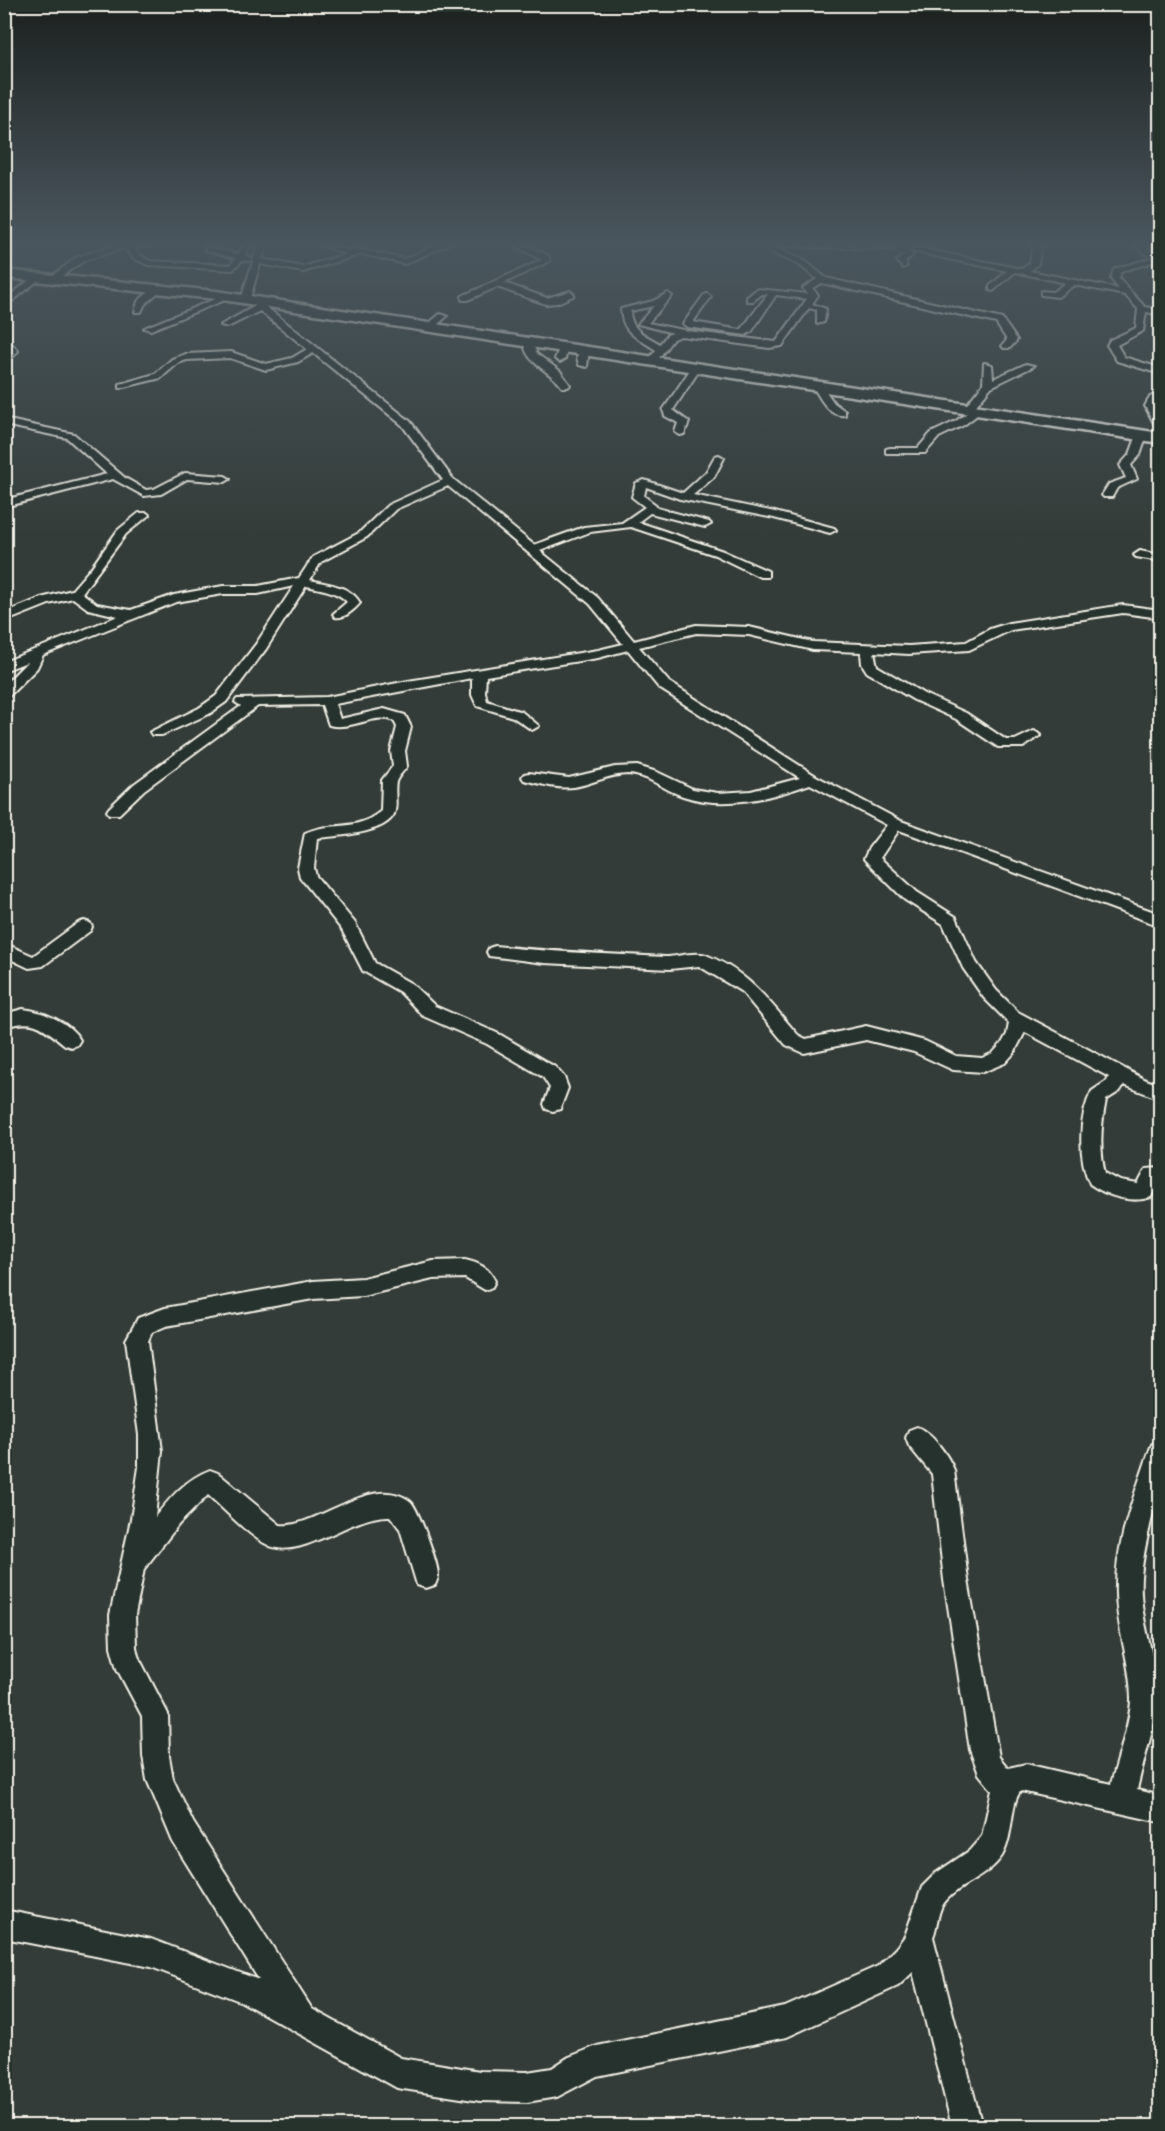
<svg xmlns="http://www.w3.org/2000/svg" width="1165" height="2131" viewBox="0 0 1165 2131" font-family="'Shantell Sans',sans-serif">
  <style>
    .lines { fill: none; stroke-linecap: round; stroke-linejoin: round }
    .minor-casing { stroke: #f4f1e8; stroke-width: 4 }
    .highway-casing { stroke: #f4f1e8; stroke-width: 5 }
    .minor { fill: #26332d; fill-rule: evenodd }
    .highway { fill: #26332d; fill-rule: evenodd }
  </style>
  <rect width="100%" height="100%" fill="#333c38"/>
  <filter id="ink" filterUnits="userSpaceOnUse"><feTurbulence type="fractalNoise" baseFrequency=".0167" numOctaves="2"/><feDisplacementMap in="SourceGraphic" scale="12" xChannelSelector="R" yChannelSelector="G"/><feConvolveMatrix kernelMatrix="1 2 1 2 8 2 1 2 1" color-interpolation-filters="sRGB"/></filter>
  <g filter="url(#ink)">
    <g class="lines">
      <g class="minor-casing">
        <g id="minor">
          <path d="M 122,243 L 161,243 L 134,248 L 139,254 L 150,261 L 231,265 L 235,258 L 205,250 L 205,246 L 238,254 L 245,243 L 253,243 L 245,255 L 253,259 L 249,261 L 242,260 L 233,270 L 148,265 L 133,258 L 124,248 L 83,261 L 55,281 L 48,279 L 77,257 Z"/>
          <path d="M 259,243 L 267,243 L 262,259 L 303,267 L 347,254 L 314,243 C 330,243 348,254 362,250 L 404,259 L 441,243 L 451,243 L 405,264 L 362,254 L 303,272 L 260,264 L 250,298 L 255,298 L 410,421 L 453,479 L 534,545 L 584,527 L 622,523 L 645,507 L 632,497 L 636,483 L 644,480 L 683,493 L 706,472 L 715,456 L 719,455 L 724,458 L 714,477 L 693,495 L 775,512 L 834,528 L 836,530 L 830,533 L 774,518 L 680,499 L 646,487 L 644,496 L 656,505 L 657,508 L 709,522 L 711,524 L 705,527 L 650,513 L 638,522 L 723,551 L 768,571 L 768,577 L 760,577 L 715,555 L 631,527 L 590,532 L 540,551 L 598,598 L 634,641 L 696,625 L 749,627 L 813,642 L 909,646 L 966,642 L 990,629 L 1009,623 L 1123,605 L 1160,610 L 1160,618 L 1123,613 L 1011,630 L 969,650 L 909,654 L 874,652 L 877,666 L 924,694 L 966,713 L 1006,740 L 1015,740 L 1034,731 L 1041,735 L 1023,747 L 998,747 L 956,719 L 914,700 L 867,672 L 862,664 L 861,652 L 813,650 L 749,635 L 696,633 L 639,647 L 669,682 L 816,776 L 901,821 L 1160,914 L 1160,926 L 899,830 L 880,858 L 917,892 L 956,917 L 976,962 L 996,990 L 1018,1012 L 1146,1080 L 1160,1085 L 1160,1099 L 1124,1085 L 1120,1091 L 1106,1100 C 1101,1124 1099,1149 1105,1173 L 1120,1181 L 1138,1184 L 1146,1169 L 1160,1168 L 1160,1184 L 1158,1184 L 1151,1197 C 1131,1204 1107,1196 1090,1184 C 1078,1159 1078,1116 1092,1091 L 1107,1081 L 1109,1077 L 1025,1032 L 1014,1053 L 1005,1063 L 983,1072 L 953,1070 L 914,1052 L 866,1040 L 804,1053 L 786,1045 L 742,992 L 699,966 L 670,969 L 544,963 L 489,956 L 487,952 L 489,948 L 495,946 C 551,952 608,954 665,957 C 677,957 694,951 706,955 C 748,971 770,1003 798,1035 L 806,1039 L 866,1026 L 925,1041 L 956,1056 L 982,1058 L 993,1053 L 1002,1043 L 1007,1034 L 1009,1023 L 984,998 L 963,968 L 943,924 L 905,900 L 864,859 L 869,848 L 887,825 L 810,784 C 771,798 724,810 683,796 C 664,790 649,775 628,774 C 609,774 592,784 574,787 C 557,789 540,784 524,780 L 522,777 L 524,774 L 529,773 L 569,778 L 615,767 L 637,766 L 657,772 L 693,789 L 718,793 L 751,791 L 800,778 L 659,688 L 628,650 L 598,658 L 486,676 L 485,692 L 487,701 L 522,712 L 539,726 L 532,730 L 513,717 L 477,706 L 472,695 L 472,678 L 335,704 L 340,719 L 384,709 L 405,715 L 411,727 L 405,751 L 407,766 C 404,771 398,776 396,782 C 394,791 397,801 395,811 C 390,834 335,836 317,838 L 314,868 L 316,876 L 355,923 L 375,963 L 412,984 L 435,1006 L 499,1034 L 555,1067 L 564,1077 L 568,1088 L 560,1109 L 553,1111 L 546,1109 L 544,1104 L 550,1088 L 543,1077 L 487,1044 L 423,1016 L 400,992 L 363,971 L 342,930 L 300,877 L 298,868 L 305,833 C 330,821 355,833 381,811 L 382,780 L 393,766 L 391,751 L 397,727 L 394,721 C 375,712 352,731 329,725 L 322,705 L 258,706 L 144,790 L 119,814 L 109,814 L 107,811 L 109,808 L 134,784 L 241,706 L 235,702 L 237,699 L 327,697 L 408,681 L 598,650 L 623,644 L 590,604 L 448,486 L 396,509 L 367,537 L 321,562 L 310,580 C 328,584 351,586 360,603 C 354,610 344,619 335,617 L 333,614 L 347,602 C 338,591 320,589 306,586 L 266,649 L 226,702 L 209,714 L 162,735 L 152,735 L 150,732 L 199,708 L 216,696 L 256,644 L 294,586 L 258,594 L 223,594 L 176,602 L 43,655 L 37,668 L 9,696 L 4,697 L 4,685 L 27,662 L 4,671 L 4,662 L 118,616 L 88,609 L 73,598 L 49,604 L 4,622 L 4,613 L 41,598 L 72,590 L 91,568 L 118,530 L 139,513 L 147,513 L 149,515 L 126,534 L 82,593 L 97,604 L 131,610 L 174,595 L 223,586 L 258,586 L 299,578 L 313,557 L 359,533 L 388,505 L 443,480 L 402,425 L 313,353 L 298,362 L 266,370 L 230,358 L 187,360 L 178,363 L 161,378 L 120,388 L 120,384 L 155,374 L 172,359 L 186,354 L 231,352 L 266,364 L 292,358 L 307,349 L 260,311 L 228,327 L 221,325 L 255,306 L 248,301 L 241,299 Z"/>
          <path d="M 510,243 L 520,243 L 548,255 L 550,261 L 504,283 L 547,298 L 570,291 L 574,294 L 573,296 L 557,303 L 546,304 L 497,287 L 468,300 L 462,300 L 462,296 L 542,260 Z"/>
          <path d="M 767,243 L 903,245 L 1022,269 L 1030,263 L 1033,243 L 1041,243 L 1038,264 L 1030,271 L 1119,289 L 1111,279 L 1114,269 L 1152,258 L 1132,243 L 1141,243 L 1160,256 L 1160,260 L 1125,270 L 1121,272 L 1119,279 L 1145,307 L 1160,309 L 1160,315 L 1146,312 L 1143,331 L 1117,345 L 1124,357 L 1160,368 L 1160,374 L 1117,361 L 1107,345 L 1110,340 L 1136,328 L 1138,309 L 1125,295 L 1074,285 L 1058,297 L 1041,295 L 1041,291 L 1053,292 L 1065,283 L 1015,272 L 993,291 L 990,290 L 990,286 L 1007,271 L 906,250 L 913,255 L 905,262 L 907,266 L 903,268 L 897,261 L 904,255 L 893,249 L 776,246 L 777,249 L 805,261 L 826,278 L 1002,319 L 1017,340 L 1010,348 L 1004,348 L 1002,346 L 1007,340 L 996,323 L 822,283 L 812,288 L 818,295 L 812,304 L 826,309 L 824,322 L 817,324 L 817,310 L 809,308 L 782,346 L 769,348 L 681,336 L 673,339 L 656,362 L 650,362 L 648,360 L 656,350 C 637,337 622,334 621,309 L 653,301 L 668,293 L 672,296 C 664,304 657,313 648,323 L 688,331 L 776,342 L 807,299 L 776,295 L 752,331 L 746,335 L 687,327 L 683,324 L 704,295 L 707,294 L 711,297 L 693,322 L 741,330 L 768,294 L 762,294 L 753,301 L 747,301 L 747,297 L 757,289 L 808,294 L 803,288 L 817,279 L 799,265 L 770,252 ZM 654,306 L 638,324 L 673,333 L 667,335 L 660,344 C 644,334 631,331 630,311 Z"/>
          <path d="M 34,276 L 41,278 L 4,308 L 4,301 Z"/>
          <path d="M 156,286 L 163,288 L 145,304 L 141,312 L 135,312 L 138,301 Z"/>
          <path d="M 225,295 L 232,297 L 151,330 L 144,328 Z"/>
          <path d="M 440,314 L 447,316 L 433,329 L 427,329 L 427,325 Z"/>
          <path d="M 4,335 L 18,351 L 4,367 L 4,357 L 8,351 L 4,345 Z"/>
          <path d="M 525,339 L 531,339 L 537,354 L 560,371 L 570,385 L 568,387 L 562,387 C 552,371 520,361 525,339 Z"/>
          <path d="M 560,345 L 568,347 L 565,359 L 560,362 L 555,359 Z"/>
          <path d="M 581,348 L 589,350 L 587,367 L 579,365 L 577,357 Z"/>
          <path d="M 984,363 L 992,365 L 993,379 L 1026,364 L 1034,366 L 991,387 L 974,408 L 981,408 L 981,412 L 964,425 L 939,437 L 925,453 L 886,453 L 886,449 L 890,448 L 918,448 L 931,433 L 956,421 L 970,411 L 964,408 L 983,384 Z"/>
          <path d="M 694,364 L 702,366 L 673,410 L 689,422 L 684,434 L 680,435 L 675,432 L 678,423 L 665,416 L 663,410 Z"/>
          <path d="M 814,383 L 820,383 L 834,403 L 845,411 L 845,415 C 828,417 820,397 812,385 Z"/>
          <path d="M 1160,392 L 1160,399 L 1155,406 L 1160,416 L 1160,428 L 1155,425 L 1145,406 L 1150,397 Z"/>
          <path d="M 4,419 L 74,434 L 125,478 L 146,490 L 154,489 L 185,473 L 225,476 L 230,479 L 225,482 L 187,479 L 161,494 L 144,496 L 113,479 L 4,507 L 4,500 L 107,474 L 67,438 L 4,425 Z"/>
          <path d="M 1142,432 L 1147,435 L 1140,455 L 1131,465 L 1137,479 L 1117,488 L 1112,497 L 1104,497 L 1102,495 L 1109,484 L 1126,478 L 1120,465 L 1130,454 L 1137,435 Z"/>
          <path d="M 1140,551 L 1160,555 L 1160,561 L 1136,557 L 1134,555 Z"/>
          <path d="M 84,921 L 90,923 L 92,927 L 90,931 L 43,966 L 29,968 L 4,956 L 4,943 L 33,956 L 78,923 Z"/>
          <path d="M 23,1009 C 42,1011 70,1022 80,1040 L 77,1045 L 71,1047 L 65,1045 C 41,1026 35,1018 4,1027 L 4,1014 Z"/>
          <path d="M 465,1260 C 479,1263 489,1268 495,1281 L 492,1287 L 485,1290 L 465,1278 L 433,1279 L 363,1296 L 313,1299 L 166,1326 L 152,1332 L 148,1341 L 162,1451 L 155,1517 C 171,1497 186,1479 210,1470 L 218,1473 L 280,1525 C 306,1529 349,1495 380,1493 C 391,1492 403,1495 411,1502 C 418,1509 439,1565 438,1576 C 438,1579 436,1582 435,1585 L 426,1588 L 417,1585 L 400,1529 L 390,1516 C 352,1514 301,1562 268,1545 C 250,1537 224,1509 208,1495 L 179,1524 L 144,1569 L 135,1615 L 136,1647 L 138,1656 L 168,1714 L 169,1756 L 173,1779 L 193,1822 L 312,2009 L 401,2058 L 480,2071 L 527,2072 L 552,2068 L 569,2057 L 597,2046 L 785,2007 L 878,1966 L 896,1948 L 905,1936 L 922,1887 L 936,1873 L 969,1851 L 982,1836 L 992,1790 L 979,1774 L 970,1750 L 944,1580 L 932,1474 L 909,1446 L 906,1438 L 909,1430 L 917,1427 C 932,1433 948,1455 954,1470 L 968,1580 L 999,1757 L 1008,1768 L 1026,1764 L 1111,1784 C 1117,1761 1131,1720 1131,1699 C 1131,1664 1117,1630 1116,1595 C 1114,1547 1134,1496 1149,1452 L 1152,1444 L 1160,1441 C 1165,1489 1145,1529 1141,1577 C 1138,1618 1158,1658 1157,1700 C 1156,1724 1142,1765 1137,1790 L 1160,1796 L 1160,1822 L 1021,1791 C 1010,1802 1014,1836 1002,1856 C 987,1879 956,1884 942,1906 C 937,1915 937,1928 933,1937 L 982,2126 L 952,2126 L 913,1972 L 898,1986 L 787,2037 L 597,2076 L 557,2097 L 527,2102 L 480,2101 L 397,2088 L 242,2002 L 151,1967 L 4,1938 L 4,1910 L 151,1939 L 259,1980 L 173,1842 L 147,1780 L 143,1756 L 142,1716 L 117,1669 L 111,1647 L 110,1615 L 131,1519 L 139,1467 L 139,1435 L 126,1340 L 138,1318 L 165,1308 L 313,1281 L 363,1278 L 433,1261 Z"/>
        </g>
      </g>
      <g class="highway-casing">
        <path id="highway" d="M 4,270 L 216,291 L 1160,433 L 1160,443 L 216,299 L 4,278 Z"/>
      </g>
      <use href="#minor" class="minor"/>
      <use href="#highway" class="highway"/>
    </g>
  </g>
  <linearGradient id="sky" x2="0" y2="1"><stop stop-color="#1c211f"/><stop offset="0.45" stop-color="#4a565e"/><stop offset="1" stop-color="#4a565e" stop-opacity="0"/></linearGradient>
  <rect width="1165" height="541" fill="url(#sky)"/>
  <rect width="1165" height="2131" fill="none" stroke="#26332d" stroke-width="24"/>
  <rect x="12" y="12" width="1141" height="2107" fill="none" stroke="#f4f1e8" stroke-width="2" filter="url(#ink)"/>
</svg>
